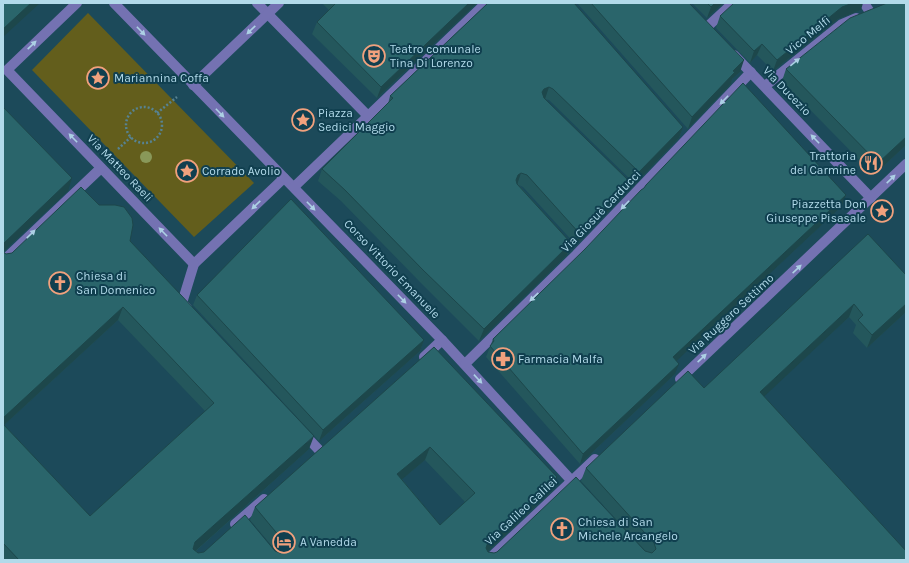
<svg xmlns="http://www.w3.org/2000/svg" width="909" height="563" viewBox="0 0 909 563" font-family="Karla,sans-serif">
  <style>
    .green { fill: #635e1c }
    .lines { fill: none; stroke-linecap: round; stroke-linejoin: round }
    .path { stroke: #578393; stroke-width: 2.5; stroke-dasharray: 2 2; stroke-linecap: butt }
    .minor { stroke: #7472b2; stroke-width: 10 }
    .tree { fill: #899859 }
    .wall { fill: #24575c; fill-rule: evenodd }
    .shaded-wall { fill: #1d474b }
    .building { fill: #2a656b; stroke: #1d474b; fill-rule: evenodd }
    .oneway { fill: #acd0e4 }
    .labels { text-anchor: middle; dominant-baseline: central; stroke-width: 4; stroke-linejoin: round; paint-order: stroke }
    .street-label { font-size: 12px; fill: #b2daea; stroke: #103f4f }
    .poi-label { font-size: 12px; fill: #b2daea; stroke: #103f4f; text-anchor: start }
  </style>
  <rect width="100%" height="100%" fill="#1c4a5a"/>
  <path class="green" d="M 88,13 L 254,183 L 194,237 L 32,70 Z"/>
  <g class="lines">
    <g class="path">
      <circle cx="144" cy="125" r="18"/>
      <path d="M 157,113 L 177,97"/>
      <path d="M 118,149 L 131,137"/>
    </g>
    <g class="minor">
      <path d="M 77,3 L 7,70 L 194,264 L 284,178"/>
      <path d="M 114,3 L 442,340 L 581,491"/>
      <path d="M 257,3 L 368,116"/>
      <path d="M 864,3 L 870,12"/>
      <path d="M 706,28 L 733,3"/>
      <path d="M 734,55 L 871,198"/>
      <path d="M 193,85 L 279,3"/>
      <path d="M 765,86 L 842,24 L 856,18"/>
      <path d="M 294,187 L 486,3"/>
      <path d="M 3,261 L 101,168"/>
      <path d="M 187,308 L 182,303 L 194,264"/>
      <path d="M 424,357 L 442,340"/>
      <path d="M 465,364 L 576,255 L 751,72"/>
      <path d="M 680,379 L 906,164"/>
      <path d="M 303,433 L 319,450"/>
      <path d="M 235,524 L 264,499"/>
      <path d="M 488,560 L 595,459"/>
    </g>
  </g>
  <circle class="tree" cx="146" cy="157" r="6"/>
  <g class="wall">
    <path d="M 322,3 L 477,3 L 377,98 L 312,34 L 317,22 L 329,10 Z"/>
    <path d="M 488,3 L 683,127 L 679,138 L 635,184 L 549,100 L 544,99 L 630,182 L 626,193 L 576,245 L 523,187 L 519,185 L 571,243 L 567,255 L 479,341 L 419,281 L 341,201 L 318,181 L 322,169 L 388,104 L 390,96 Z"/>
    <path d="M 577,3 L 689,3 L 740,72 L 732,79 L 731,84 L 688,129 Z"/>
    <path d="M 692,3 L 723,3 L 707,18 Z"/>
    <path d="M 906,3 L 906,145 L 874,175 L 782,81 L 786,69 Z"/>
    <path d="M 861,10 L 838,19 L 773,71 L 757,55 L 750,63 L 716,28 L 720,16 Z"/>
    <path d="M 846,195 L 842,206 L 676,361 L 675,374 L 580,464 L 486,357 L 493,339 Z"/>
    <path d="M 130,241 L 309,449 L 196,551 L 198,553 L 275,551 L 277,552 L 250,520 L 255,507 L 434,347 L 557,477 L 553,490 L 488,551 L 488,552 L 494,553 L 646,552 L 581,481 L 586,468 L 704,388 L 906,274 L 906,312 L 867,348 L 853,333 L 856,325 L 849,317 L 764,396 L 906,560 L 3,560 L 3,252 L 6,254 ZM 118,320 L 205,411 L 90,516 L 4,425 ZM 425,460 L 465,502 L 440,525 L 402,479 Z"/>
    <path d="M 197,295 L 424,340 L 420,351 L 319,441 L 193,305 Z"/>
  </g>
  <g class="shaded-wall">
    <path d="M 31,3 L 40,3 L 3,37 L 3,29 Z"/>
    <path d="M 469,3 L 477,3 L 377,98 L 381,87 Z"/>
    <path d="M 715,3 L 723,3 L 707,18 L 711,7 Z"/>
    <path d="M 853,3 L 863,3 L 861,10 L 838,19 L 773,71 L 777,60 L 842,7 Z"/>
    <path d="M 762,44 L 757,55 L 750,63 L 754,51 Z"/>
    <path d="M 744,60 L 740,72 L 732,79 L 731,84 L 688,129 L 692,117 L 733,71 Z"/>
    <path d="M 549,87 L 545,99 L 540,100 L 542,92 L 544,89 Z"/>
    <path d="M 683,127 L 679,138 L 635,184 L 639,172 Z"/>
    <path d="M 906,137 L 906,145 L 874,175 L 878,163 Z"/>
    <path d="M 521,173 L 517,185 L 513,186 L 518,175 Z"/>
    <path d="M 72,178 L 68,191 L 3,252 L 3,244 Z"/>
    <path d="M 630,182 L 626,193 L 576,245 L 580,234 Z"/>
    <path d="M 846,195 L 842,206 L 669,368 L 673,357 Z"/>
    <path d="M 571,243 L 567,255 L 479,341 L 484,329 Z"/>
    <path d="M 854,304 L 849,317 L 755,405 L 760,392 Z"/>
    <path d="M 906,304 L 906,312 L 867,348 L 872,335 Z"/>
    <path d="M 123,307 L 118,320 L 3,426 L 3,418 Z"/>
    <path d="M 424,340 L 420,351 L 319,441 L 323,430 Z"/>
    <path d="M 679,364 L 675,374 L 580,464 L 583,454 Z"/>
    <path d="M 314,436 L 309,449 L 191,555 L 195,542 Z"/>
    <path d="M 430,447 L 425,460 L 393,487 L 397,474 Z"/>
    <path d="M 557,477 L 553,490 L 484,555 L 488,542 Z"/>
  </g>
  <g class="building">
    <path d="M 3,3 L 31,3 L 3,29 Z"/>
    <path d="M 336,3 L 469,3 L 381,87 L 317,22 Z"/>
    <path d="M 488,3 L 574,3 L 683,127 L 639,172 L 553,89 L 549,87 L 544,89 L 542,92 L 544,98 L 630,182 L 580,234 L 527,175 L 521,173 L 518,175 L 516,180 L 517,184 L 571,243 L 484,329 L 423,270 L 345,190 L 322,169 L 393,98 L 390,96 Z"/>
    <path d="M 591,3 L 689,3 L 744,60 L 733,71 L 735,72 L 692,117 Z"/>
    <path d="M 707,3 L 715,3 L 711,7 Z"/>
    <path d="M 734,3 L 853,3 L 842,7 L 777,60 L 762,44 L 754,51 L 720,16 Z"/>
    <path d="M 887,3 L 906,3 L 906,137 L 878,163 L 786,69 L 850,18 Z"/>
    <path d="M 743,83 L 846,195 L 673,357 L 679,364 L 583,454 L 490,346 L 494,341 L 493,339 L 585,249 L 641,190 L 644,188 L 646,185 Z"/>
    <path d="M 3,107 L 72,178 L 3,244 Z"/>
    <path d="M 81,187 L 99,205 L 115,205 L 124,207 L 132,218 L 133,225 L 130,241 L 314,436 L 195,542 L 193,549 L 198,553 L 204,552 L 245,515 L 275,551 L 280,553 L 284,552 L 286,546 L 285,543 L 255,507 L 434,347 L 557,477 L 488,542 L 486,548 L 488,552 L 494,553 L 497,552 L 576,477 L 645,551 L 652,553 L 656,549 L 654,543 L 586,468 L 688,371 L 704,388 L 868,234 L 905,274 L 906,274 L 906,304 L 872,335 L 858,320 L 863,315 L 854,304 L 760,392 L 906,551 L 906,560 L 19,560 L 3,543 L 3,424 L 90,516 L 214,403 L 123,307 L 3,418 L 3,252 L 6,254 L 12,253 ZM 430,447 L 475,493 L 440,525 L 397,474 Z"/>
    <path d="M 291,199 L 424,340 L 323,430 L 197,295 Z"/>
  </g>
  <defs><path id="oneway-solid" d="M-6-.8H1V-3.2L6.5 0L1 3.2V.8H-6Z"/></defs>
  <g class="oneway">
    <use href="#oneway-solid" transform="translate(251 30) rotate(136)"/>
    <use href="#oneway-solid" transform="translate(141 31) rotate(46)"/>
    <use href="#oneway-solid" transform="translate(32 45) rotate(-44)"/>
    <use href="#oneway-solid" transform="translate(795 62) rotate(-39)"/>
    <use href="#oneway-solid" transform="translate(724 100) rotate(134)"/>
    <use href="#oneway-solid" transform="translate(220 113) rotate(46)"/>
    <use href="#oneway-solid" transform="translate(73 138) rotate(-134)"/>
    <use href="#oneway-solid" transform="translate(815 139) rotate(-134)"/>
    <use href="#oneway-solid" transform="translate(891 179) rotate(-44)"/>
    <use href="#oneway-solid" transform="translate(256 205) rotate(136)"/>
    <use href="#oneway-solid" transform="translate(625 205) rotate(134)"/>
    <use href="#oneway-solid" transform="translate(311 206) rotate(46)"/>
    <use href="#oneway-solid" transform="translate(163 232) rotate(-134)"/>
    <use href="#oneway-solid" transform="translate(31 234) rotate(-44)"/>
    <use href="#oneway-solid" transform="translate(797 269) rotate(-43)"/>
    <use href="#oneway-solid" transform="translate(534 297) rotate(136)"/>
    <use href="#oneway-solid" transform="translate(402 299) rotate(46)"/>
    <use href="#oneway-solid" transform="translate(702 358) rotate(-43)"/>
    <use href="#oneway-solid" transform="translate(478 379) rotate(47)"/>
  </g>
  <defs>
    <g id="theatre-ring" transform="scale(1.15)"><circle r="9.5" fill="#103f4f" stroke="#f1a17d" stroke-width="1.5"/><path d="M-5-5.5Q0-4 5-5.5V0Q5 5 0 6Q-5 5-5 0ZM-3.3-2.5H-1v1.5H-3.3ZM1-2.5H3.3v1.5H1ZM-2.8 1Q0 5.5 2.8 1Z" fill="#f1a17d"/></g>
    <g id="sight-ring" transform="scale(1.15)"><circle r="9.5" fill="#103f4f" stroke="#f1a17d" stroke-width="1.5"/><path d="M0-6L1.8-2.2L6-1.7L2.9 1.2L3.7 5.4L0 3.3L-3.7 5.4L-2.9 1.2L-6-1.7L-1.8-2.2Z" fill="#f1a17d"/></g>
    <g id="restaurant-ring" transform="scale(1.15)"><circle r="9.5" fill="#103f4f" stroke="#f1a17d" stroke-width="1.5"/><path d="M-5-6h1v4h1v-4h1v4h1v-4h1v5L-1.5 .5V6h-2V.5L-5-1ZM5-6V6H3V1.5H1.5Q1.5-4 5-6Z" fill="#f1a17d"/></g>
    <g id="church-ring" transform="scale(1.15)"><circle r="9.5" fill="#103f4f" stroke="#f1a17d" stroke-width="1.5"/><path d="M-1.2-6h2.4v3.5h3.3v2.4h-3.3V6h-2.4V-.1h-3.3v-2.4h3.3Z" fill="#f1a17d"/></g>
    <g id="pharmacy-ring" transform="scale(1.15)"><circle r="9.5" fill="#103f4f" stroke="#f1a17d" stroke-width="1.5"/><path d="M-2-6h4v4h4v4h-4v4h-4v-4h-4v-4h4Z" fill="#f1a17d"/></g>
    <g id="hotel-ring" transform="scale(1.15)"><circle r="9.5" fill="#103f4f" stroke="#f1a17d" stroke-width="1.5"/><path d="M-6-4.5h1.5V1H6V5H4.5V3h-9V5H-6ZM-4 0a1.8 1.8 0 1 1 3.6 0ZM.5 0V-2.5h3Q6-2.5 6 0Z" fill="#f1a17d"/></g>
  </defs>
  <g fill-rule="evenodd">
    <use href="#theatre-ring" x="374" y="56"/>
    <use href="#sight-ring" x="98" y="78"/>
    <use href="#sight-ring" x="303" y="120"/>
    <use href="#restaurant-ring" x="871" y="163"/>
    <use href="#sight-ring" x="187" y="171"/>
    <use href="#sight-ring" x="882" y="211"/>
    <use href="#church-ring" x="60" y="283"/>
    <use href="#pharmacy-ring" x="503" y="359"/>
    <use href="#church-ring" x="562" y="529"/>
    <use href="#hotel-ring" x="284" y="542"/>
  </g>
  <g class="labels">
    <g class="street-label">
      <text transform="translate(808 35) rotate(-39)">Vico Melfi</text>
      <text transform="translate(787 91) rotate(46)">Via Ducezio</text>
      <text transform="translate(120 168) rotate(46)">Via Matteo Raeli</text>
      <text transform="translate(601 211) rotate(-46)">Via Giosuè Carducci</text>
      <text transform="translate(392 269) rotate(46)">Corso Vittorio Emanuele</text>
      <text transform="translate(731 314) rotate(-43)">Via Ruggero Settimo</text>
      <text transform="translate(521 511) rotate(-43)">Via Galileo Galilei</text>
    </g>
    <g class="poi-label">
      <text x="390" y="49">Teatro comunale<tspan x="390" dy="14">Tina Di Lorenzo</tspan></text>
      <text x="114" y="78">Mariannina Coffa</text>
      <text x="318" y="113">Piazza<tspan x="318" dy="14">Sedici Maggio</tspan></text>
      <text x="856" y="156" text-anchor="end">Trattoria<tspan x="856" dy="14">del Carmine</tspan></text>
      <text x="202" y="171">Corrado Avolio</text>
      <text x="866" y="204" text-anchor="end">Piazzetta Don<tspan x="866" dy="14">Giuseppe Pisasale</tspan></text>
      <text x="76" y="276">Chiesa di<tspan x="76" dy="14">San Domenico</tspan></text>
      <text x="518" y="359">Farmacia Malfa</text>
      <text x="578" y="522">Chiesa di San<tspan x="578" dy="14">Michele Arcangelo</tspan></text>
      <text x="300" y="542">A Vanedda</text>
    </g>
  </g>
  <rect width="909" height="563" fill="none" stroke="#b2daea" stroke-width="8"/>
</svg>
